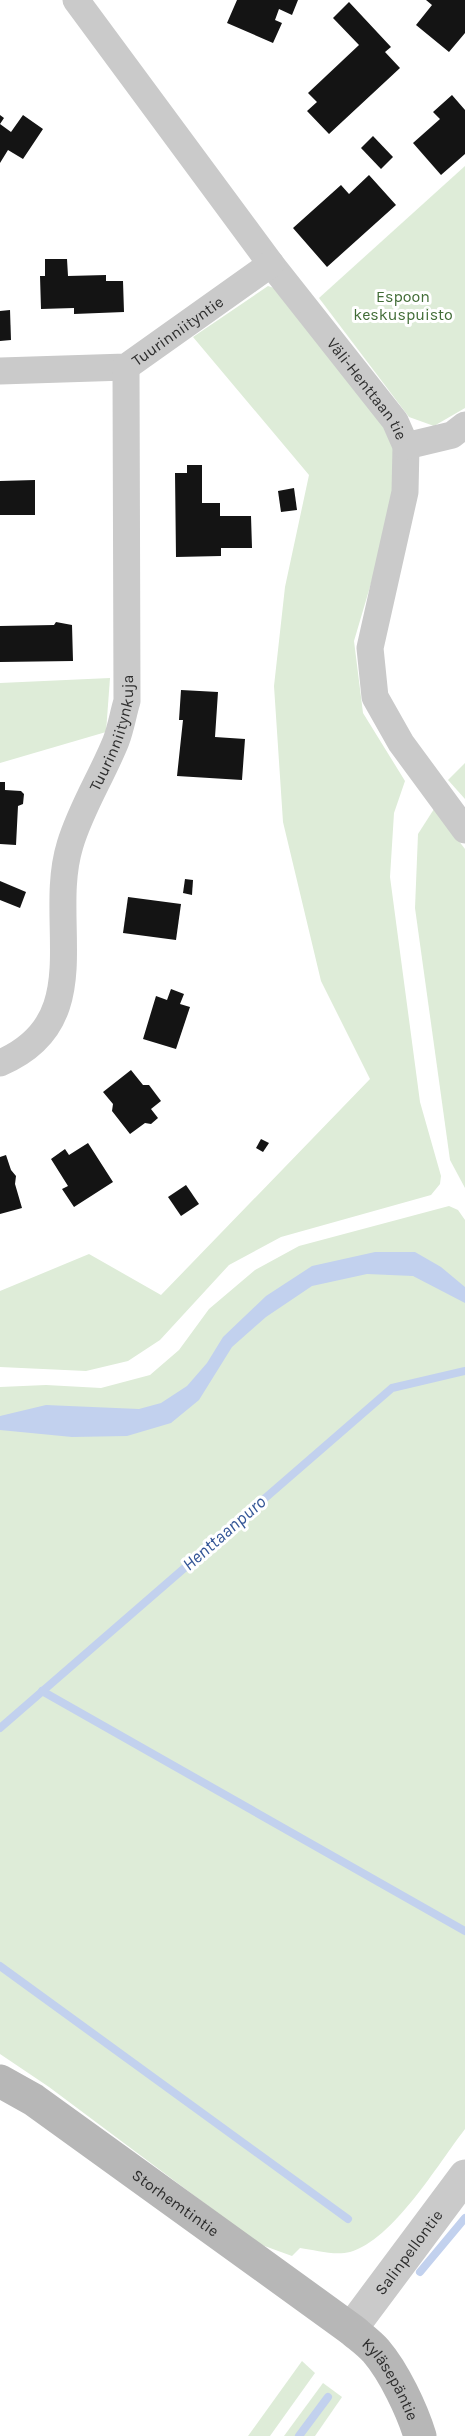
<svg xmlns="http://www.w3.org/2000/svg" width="465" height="2436" viewBox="0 0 465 2436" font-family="Karla,sans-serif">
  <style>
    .green { fill: #deecd8 }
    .water { fill: #c2d1ee }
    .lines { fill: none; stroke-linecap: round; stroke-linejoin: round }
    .stream { stroke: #c2d1ee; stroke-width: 8 }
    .building { fill: #141414 }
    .minor { stroke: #cacaca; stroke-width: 27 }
    .tertiary { stroke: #cacaca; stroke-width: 33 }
    .secondary { stroke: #b7b7b7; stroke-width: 33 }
    .labels { text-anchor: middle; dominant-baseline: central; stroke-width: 6; stroke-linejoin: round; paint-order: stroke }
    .park-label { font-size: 16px; fill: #416c36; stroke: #fff }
    .street-label { font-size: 16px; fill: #2d2d2d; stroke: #fff }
    .water-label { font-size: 18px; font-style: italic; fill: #345696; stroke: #fff }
  </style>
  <rect width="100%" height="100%" fill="#fff"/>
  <g class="green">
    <path d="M 465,166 L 465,408 L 434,426 L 409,417 L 319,298 Z"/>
    <path d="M 268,286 L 283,291 L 377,413 L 397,457 L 390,519 L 354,641 L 363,713 L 405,781 L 394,813 L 390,877 L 420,1102 L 441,1176 L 440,1184 L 431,1195 L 281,1237 L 229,1265 L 160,1340 L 128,1361 L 86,1371 L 0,1367 L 0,1291 L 89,1254 L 161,1295 L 370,1079 L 321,981 L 283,822 L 274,686 L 285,587 L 309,475 L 193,337 Z"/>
    <path d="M 110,678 L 106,732 L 0,763 L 0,683 Z"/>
    <path d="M 465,763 L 465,799 L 448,780 Z"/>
    <path d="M 434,809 L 465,849 L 465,1188 L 450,1160 L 415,908 L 418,834 Z"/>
    <path d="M 449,1206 L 458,1210 L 465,1220 L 465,2129 C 438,2164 393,2240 350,2252 C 335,2256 315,2250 300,2248 L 292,2256 L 259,2244 L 49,2087 L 0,2054 L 0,1387 L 46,1385 L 101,1388 L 150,1375 L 179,1350 L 209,1309 L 255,1270 L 299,1246 Z"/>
    <path d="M 302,2361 L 315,2373 L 270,2436 L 248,2436 Z"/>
    <path d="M 323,2383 L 342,2397 L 315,2436 L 284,2436 Z"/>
  </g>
  <path class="water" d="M 375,1252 L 415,1252 L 441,1267 L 465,1287 L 465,1303 L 413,1276 L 367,1274 L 312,1286 L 266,1317 L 232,1347 L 199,1400 L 171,1423 L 127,1436 L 72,1437 L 0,1430 L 0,1416 L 46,1405 L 139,1409 L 161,1403 L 187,1386 L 207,1363 L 223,1337 L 266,1296 L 312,1266 Z"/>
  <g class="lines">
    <g class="stream">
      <path d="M 42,1691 L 465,1931"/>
      <path d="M 0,1728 L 392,1388 L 465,1371"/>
      <path d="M 0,1966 L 348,2219"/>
      <path d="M 420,2272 L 465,2218"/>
      <path d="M 299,2436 L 328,2397"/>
    </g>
  </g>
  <g class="building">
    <path d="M 237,0 L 298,0 L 292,15 L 279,9 L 275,20 L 282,23 L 273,43 L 227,23 Z"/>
    <path d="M 426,0 L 465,0 L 465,33 L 449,52 L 416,25 L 432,5 Z"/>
    <path d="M 349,2 L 391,47 L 385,52 L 400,68 L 329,134 L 307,111 L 317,102 L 308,93 L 359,45 L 333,18 Z"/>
    <path d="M 452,95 L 465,110 L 465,154 L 441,175 L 413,143 L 440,119 L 433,112 Z"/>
    <path d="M 0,115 L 4,118 L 0,124 L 11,132 L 23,115 L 43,129 L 23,159 L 8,150 L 0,163 Z"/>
    <path d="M 373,136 L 393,157 L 381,169 L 361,148 Z"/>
    <path d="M 369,175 L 396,205 L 327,267 L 293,228 L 341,185 L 349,194 Z"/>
    <path d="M 45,259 L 67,259 L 68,276 L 106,275 L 106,281 L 123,281 L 124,312 L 74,314 L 74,308 L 41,309 L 40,276 L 45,276 Z"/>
    <path d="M 10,310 L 11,340 L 0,341 L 0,311 Z"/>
    <path d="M 187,465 L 202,465 L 202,503 L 220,503 L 220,516 L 251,516 L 252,548 L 221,548 L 221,556 L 176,557 L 175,473 L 187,473 Z"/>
    <path d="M 35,480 L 35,515 L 0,515 L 0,481 Z"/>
    <path d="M 294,488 L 297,510 L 281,512 L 278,491 Z"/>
    <path d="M 56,622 L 72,625 L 73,661 L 0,662 L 0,626 L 54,625 Z"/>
    <path d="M 181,690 L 218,692 L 215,737 L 245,739 L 242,780 L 177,776 L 183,720 L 179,720 Z"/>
    <path d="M 0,782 L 5,782 L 5,790 L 21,791 L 24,794 L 23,804 L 18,806 L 16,845 L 0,844 Z"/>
    <path d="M 185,879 L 193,880 L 192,895 L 183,893 Z"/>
    <path d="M 0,881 L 26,892 L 20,908 L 0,900 Z"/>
    <path d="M 128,897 L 181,904 L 176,940 L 123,933 Z"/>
    <path d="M 171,989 L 184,994 L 180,1004 L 190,1007 L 176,1049 L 143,1039 L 156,996 L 167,1000 Z"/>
    <path d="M 131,1070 L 143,1085 L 149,1085 L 161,1101 L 151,1109 L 158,1118 L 151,1124 L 145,1123 L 130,1134 L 112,1111 L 113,1104 L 103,1092 Z"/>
    <path d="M 261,1139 L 269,1143 L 263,1152 L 256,1148 Z"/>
    <path d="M 88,1143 L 113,1182 L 74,1207 L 62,1189 L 68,1186 L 51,1159 L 65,1149 L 69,1155 Z"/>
    <path d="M 6,1155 L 11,1170 L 16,1176 L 15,1184 L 22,1208 L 0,1214 L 0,1157 Z"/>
    <path d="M 186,1185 L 199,1204 L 181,1216 L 168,1197 Z"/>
  </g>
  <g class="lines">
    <g class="minor">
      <path id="s1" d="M 76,0 L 271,264 L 395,421 L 406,446 L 405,492 L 370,648 L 375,697 L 401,743 L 465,830"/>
      <path id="s2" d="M 0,371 L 126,367 L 271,264"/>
      <path d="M 406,446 L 452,435 L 465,425"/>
      <path id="s3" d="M 0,1063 C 99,1021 46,923 70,845 C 81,808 102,776 116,741 C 121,728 123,714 127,701 L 126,367"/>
    </g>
    <path class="tertiary" id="s4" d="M 351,2329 L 465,2176"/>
    <path class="secondary" id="s5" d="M 0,2081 L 34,2100 L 351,2329 C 359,2336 369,2343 376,2351 C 394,2372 412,2410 420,2436"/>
  </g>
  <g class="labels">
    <g class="park-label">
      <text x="403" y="296">Espoon<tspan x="403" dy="18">keskuspuisto</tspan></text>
    </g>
    <g class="street-label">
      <text stroke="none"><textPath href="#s2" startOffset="189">Tuurinniityntie</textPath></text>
      <text stroke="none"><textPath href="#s1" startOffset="486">Väli-Henttaan tie</textPath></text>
      <text stroke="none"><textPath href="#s3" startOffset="366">Tuurinniitynkuja</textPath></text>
      <text stroke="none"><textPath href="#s5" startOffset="214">Storhemtintie</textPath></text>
      <text stroke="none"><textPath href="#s4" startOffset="96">Salinpellontie</textPath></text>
      <text stroke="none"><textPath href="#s5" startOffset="495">Kyläsepäntie</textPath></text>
    </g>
    <g class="water-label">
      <text transform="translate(224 1533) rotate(-41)">Henttaanpuro</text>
    </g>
  </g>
</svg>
